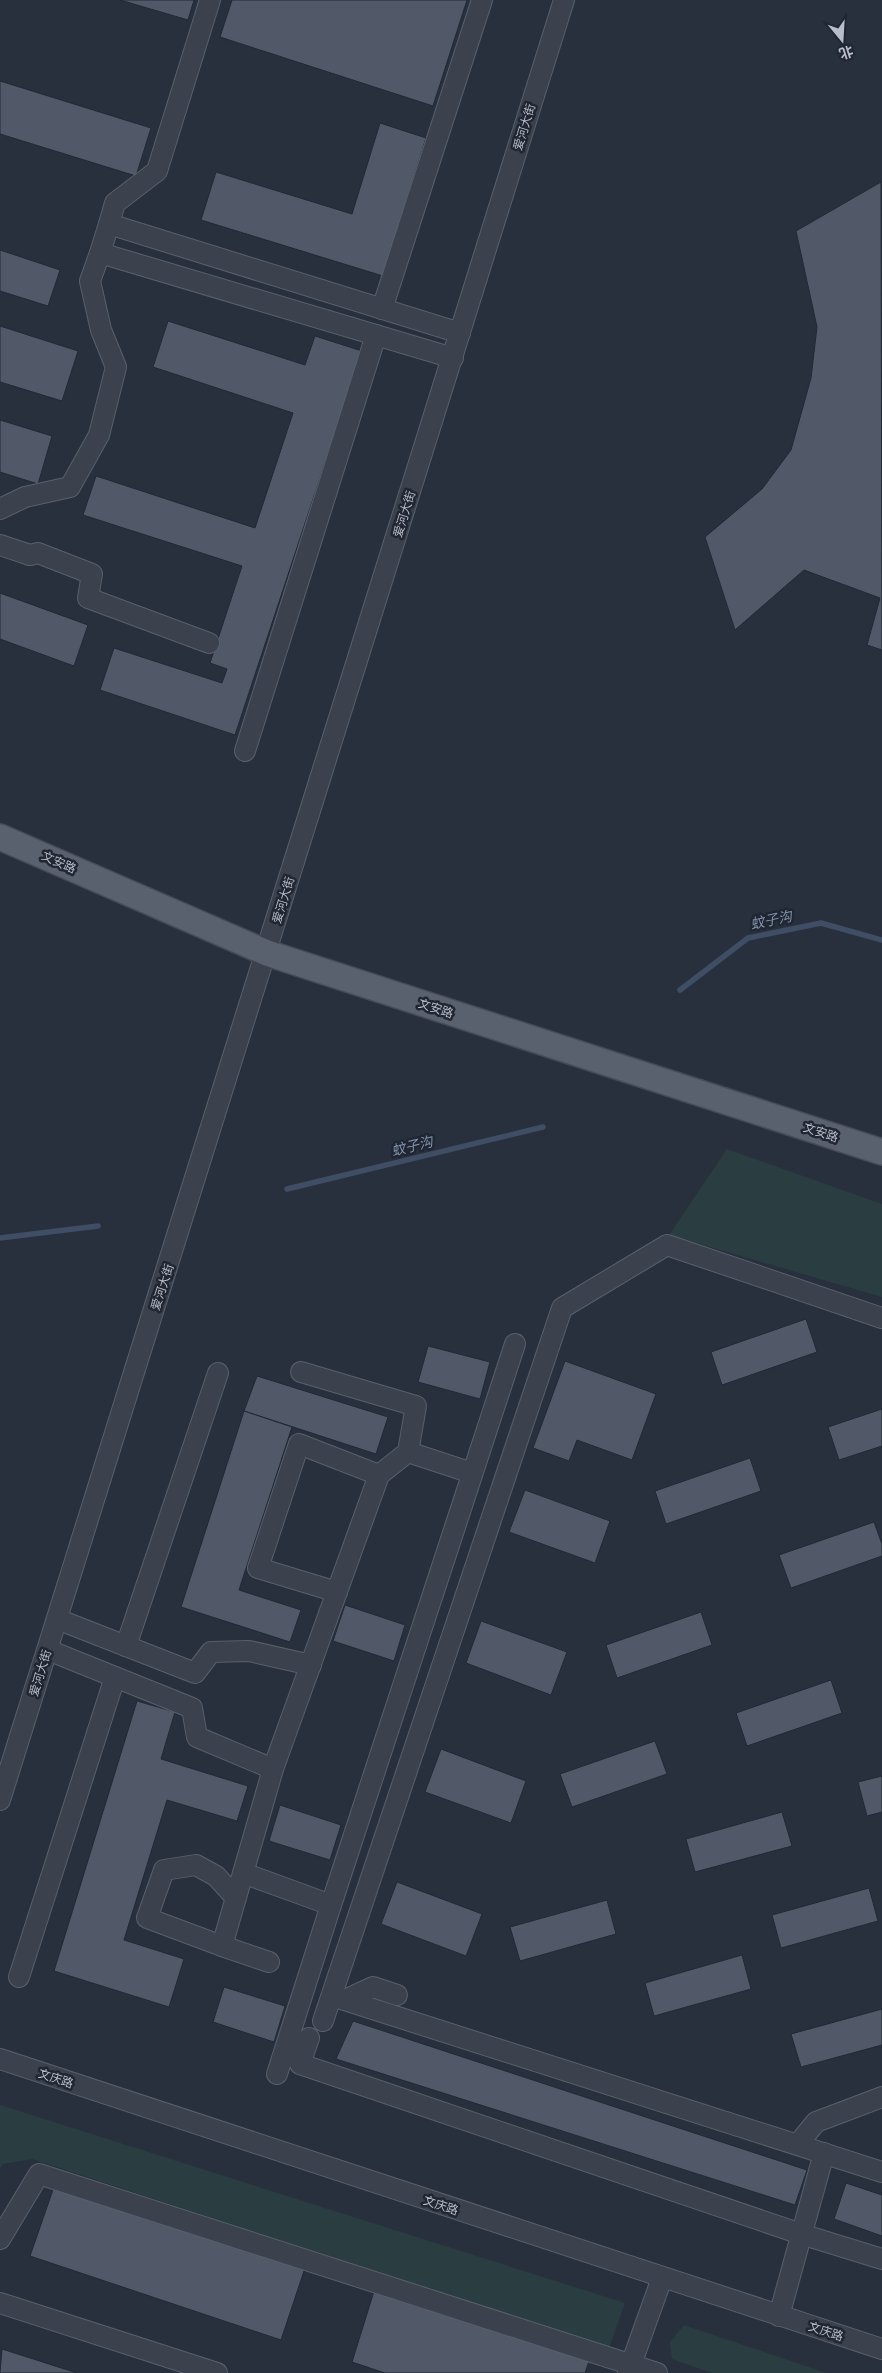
<svg xmlns="http://www.w3.org/2000/svg" width="882" height="2373" viewBox="0 0 882 2373" font-family="Mulish,'Noto Sans SC',sans-serif">
  <style>
    .green { fill: #2a3d40 }
    .lines { fill: none; stroke-linecap: round; stroke-linejoin: round }
    .stream { stroke: #3f4d65; stroke-width: 5.5 }
    .building { fill: #515969; stroke: #222935 }
    .minor-casing { stroke: #59606c; stroke-width: 22 }
    .major-casing { stroke: #454b57; stroke-width: 28 }
    .minor { stroke: #3b424e; stroke-width: 20 }
    .major { stroke: #5a616e; stroke-width: 25 }
    .labels { text-anchor: middle; dominant-baseline: central; stroke-width: 5; stroke-linejoin: round; paint-order: stroke }
    .street-label { font-size: 12px; fill: #b8bdc9; stroke: #202733 }
    .water-label { font-size: 14px; font-style: italic; fill: #8292ad; stroke: #202733 }
  </style>
  <rect width="100%" height="100%" fill="#28303e"/>
  <g class="green">
    <path d="M 727,1149 L 882,1204 L 882,1297 L 669,1235 Z"/>
    <path d="M 0,2105 L 625,2303 L 609,2348 L 32,2159 L 3,2164 L 0,2169 Z"/>
    <path d="M 684,2325 L 826,2373 L 712,2373 L 672,2359 L 670,2342 Z"/>
  </g>
  <g class="lines">
    <g class="stream">
      <path d="M 680,990 L 748,938 L 821,923 L 882,940"/>
      <path d="M 287,1189 L 543,1127"/>
      <path d="M 0,1238 L 98,1226"/>
    </g>
  </g>
  <g class="building">
    <path d="M 120,0 L 194,0 L 188,20 Z"/>
    <path d="M 232,0 L 467,0 L 433,106 L 220,37 Z"/>
    <path d="M 0,81 L 151,128 L 136,176 L 0,134 Z"/>
    <path d="M 380,123 L 426,138 L 383,276 L 201,220 L 216,172 L 352,214 Z"/>
    <path d="M 881,182 L 882,650 L 867,645 L 880,598 L 804,570 L 735,630 L 705,537 L 762,489 L 791,450 L 811,378 L 817,327 L 796,231 Z"/>
    <path d="M 0,250 L 60,270 L 48,306 L 0,291 Z"/>
    <path d="M 168,321 L 305,365 L 315,336 L 362,351 L 235,735 L 100,690 L 114,648 L 222,683 L 227,669 L 210,663 L 242,566 L 83,515 L 96,476 L 255,528 L 293,413 L 153,367 Z"/>
    <path d="M 0,326 L 78,351 L 62,401 L 0,382 Z"/>
    <path d="M 0,420 L 52,436 L 38,484 L 0,472 Z"/>
    <path d="M 0,593 L 88,625 L 74,666 L 0,639 Z"/>
    <path d="M 806,1319 L 817,1352 L 722,1385 L 711,1352 Z"/>
    <path d="M 428,1346 L 490,1362 L 480,1399 L 418,1382 Z"/>
    <path d="M 565,1361 L 656,1394 L 632,1460 L 577,1440 L 569,1461 L 533,1448 Z"/>
    <path d="M 257,1376 L 388,1417 L 376,1454 L 244,1411 Z"/>
    <path d="M 882,1409 L 882,1446 L 839,1460 L 828,1427 Z"/>
    <path d="M 244,1411 L 292,1427 L 239,1590 L 301,1610 L 290,1642 L 181,1607 Z"/>
    <path d="M 750,1458 L 761,1491 L 666,1524 L 655,1491 Z"/>
    <path d="M 525,1490 L 610,1521 L 595,1563 L 509,1532 Z"/>
    <path d="M 874,1522 L 882,1544 L 882,1556 L 791,1588 L 779,1555 Z"/>
    <path d="M 345,1605 L 405,1625 L 394,1661 L 333,1641 Z"/>
    <path d="M 701,1612 L 712,1645 L 617,1678 L 606,1645 Z"/>
    <path d="M 481,1621 L 567,1652 L 551,1695 L 466,1663 Z"/>
    <path d="M 831,1680 L 842,1713 L 747,1746 L 736,1713 Z"/>
    <path d="M 137,1701 L 175,1712 L 161,1759 L 248,1786 L 237,1821 L 167,1800 L 124,1940 L 184,1959 L 169,2007 L 54,1971 Z"/>
    <path d="M 655,1741 L 667,1774 L 572,1807 L 560,1774 Z"/>
    <path d="M 441,1749 L 526,1781 L 511,1823 L 425,1792 Z"/>
    <path d="M 882,1776 L 882,1812 L 867,1816 L 858,1782 Z"/>
    <path d="M 280,1805 L 341,1825 L 330,1860 L 269,1841 Z"/>
    <path d="M 782,1812 L 792,1846 L 695,1872 L 686,1839 Z"/>
    <path d="M 397,1882 L 482,1914 L 466,1956 L 381,1924 Z"/>
    <path d="M 869,1888 L 878,1921 L 781,1948 L 772,1915 Z"/>
    <path d="M 607,1900 L 616,1934 L 520,1961 L 510,1927 Z"/>
    <path d="M 742,1955 L 751,1989 L 654,2016 L 645,1983 Z"/>
    <path d="M 224,1987 L 285,2006 L 274,2042 L 213,2022 Z"/>
    <path d="M 882,2009 L 882,2045 L 801,2067 L 791,2034 Z"/>
    <path d="M 353,2021 L 807,2170 L 795,2205 L 336,2059 Z"/>
    <path d="M 846,2183 L 882,2195 L 882,2236 L 834,2219 Z"/>
    <path d="M 55,2184 L 305,2268 L 281,2340 L 30,2256 Z"/>
    <path d="M 375,2288 L 589,2361 L 585,2373 L 385,2373 L 352,2362 Z"/>
    <path d="M 2,2349 L 77,2373 L 0,2373 Z"/>
  </g>
  <g class="lines">
    <g class="minor-casing">
      <g id="minor">
        <path d="M 210,0 L 157,171 L 115,203 L 109,224 L 460,333"/>
        <path d="M 109,224 L 100,253 L 453,358"/>
        <path d="M 382,309 L 482,0"/>
        <path d="M 0,509 L 25,497 L 70,487 L 99,435 L 116,367 L 101,330 L 90,281 L 100,253"/>
        <path d="M 0,545 L 30,555 L 38,553 L 92,574 L 88,598 L 209,643"/>
        <path d="M 245,751 L 376,335"/>
        <path d="M 301,1372 L 416,1406 L 408,1452"/>
        <path d="M 337,1592 L 258,1568 L 299,1444 L 379,1475"/>
        <path d="M 57,1619 L 195,1673 L 211,1652 L 249,1651 L 311,1665"/>
        <path d="M 126,1646 L 218,1373"/>
        <path d="M 48,1650 L 192,1708 L 197,1737 L 273,1769 L 222,1946 L 147,1918 L 164,1870 L 196,1865 L 216,1876 L 236,1898"/>
        <path d="M 273,1769 L 379,1475 L 408,1452 L 472,1473"/>
        <path d="M 0,1800 L 564,0"/>
        <path d="M 243,1873 L 331,1905 L 277,2074"/>
        <path d="M 331,1905 L 515,1344"/>
        <path d="M 222,1946 L 269,1962"/>
        <path d="M 19,1977 L 115,1677"/>
        <path d="M 332,1996 L 882,2172"/>
        <path d="M 345,2000 L 373,1987 L 397,1995"/>
        <path d="M 323,2021 L 562,1308 L 667,1245 L 882,1318"/>
        <path d="M 309,2038 L 300,2064 L 801,2234 L 882,2259"/>
        <path d="M 0,2059 L 882,2349"/>
        <path d="M 798,2144 L 816,2122 L 882,2097"/>
        <path d="M 0,2239 L 39,2174 L 657,2373"/>
        <path d="M 0,2303 L 217,2373"/>
        <path d="M 779,2316 L 824,2153"/>
        <path d="M 628,2373 L 662,2278"/>
      </g>
    </g>
    <g class="major-casing">
      <path id="major" d="M 0,837 L 267,953 L 882,1152"/>
    </g>
    <use href="#minor" class="minor"/>
    <use href="#major" class="major"/>
  </g>
  <g class="labels">
    <g class="street-label">
      <text transform="translate(524 127) rotate(-73)">爱河大街</text>
      <text transform="translate(404 514) rotate(-73)">爱河大街</text>
      <text transform="translate(59 862) rotate(24)">文安路</text>
      <text transform="translate(283 900) rotate(-73)">爱河大街</text>
      <text transform="translate(436 1008) rotate(18)">文安路</text>
      <text transform="translate(821 1132) rotate(18)">文安路</text>
      <text transform="translate(162 1287) rotate(-72)">爱河大街</text>
      <text transform="translate(40 1673) rotate(-73)">爱河大街</text>
      <text transform="translate(56 2078) rotate(18)">文庆路</text>
      <text transform="translate(441 2205) rotate(18)">文庆路</text>
      <text transform="translate(826 2331) rotate(18)">文庆路</text>
    </g>
    <g class="water-label">
      <text transform="translate(771 920) rotate(-12)">蚊子沟</text>
      <text transform="translate(412 1146) rotate(-14)">蚊子沟</text>
    </g>
  </g>
  <g transform="translate(842 40) rotate(162)" stroke="#202733" stroke-width="4" paint-order="stroke">
  <path d="M0-4L9 19L0 12L-9 19Z" fill="#b8bdc9"/>
  <text y="-8" font-size="14" font-weight="bold" text-anchor="middle" fill="#b8bdc9">北</text>
  </g>
</svg>
